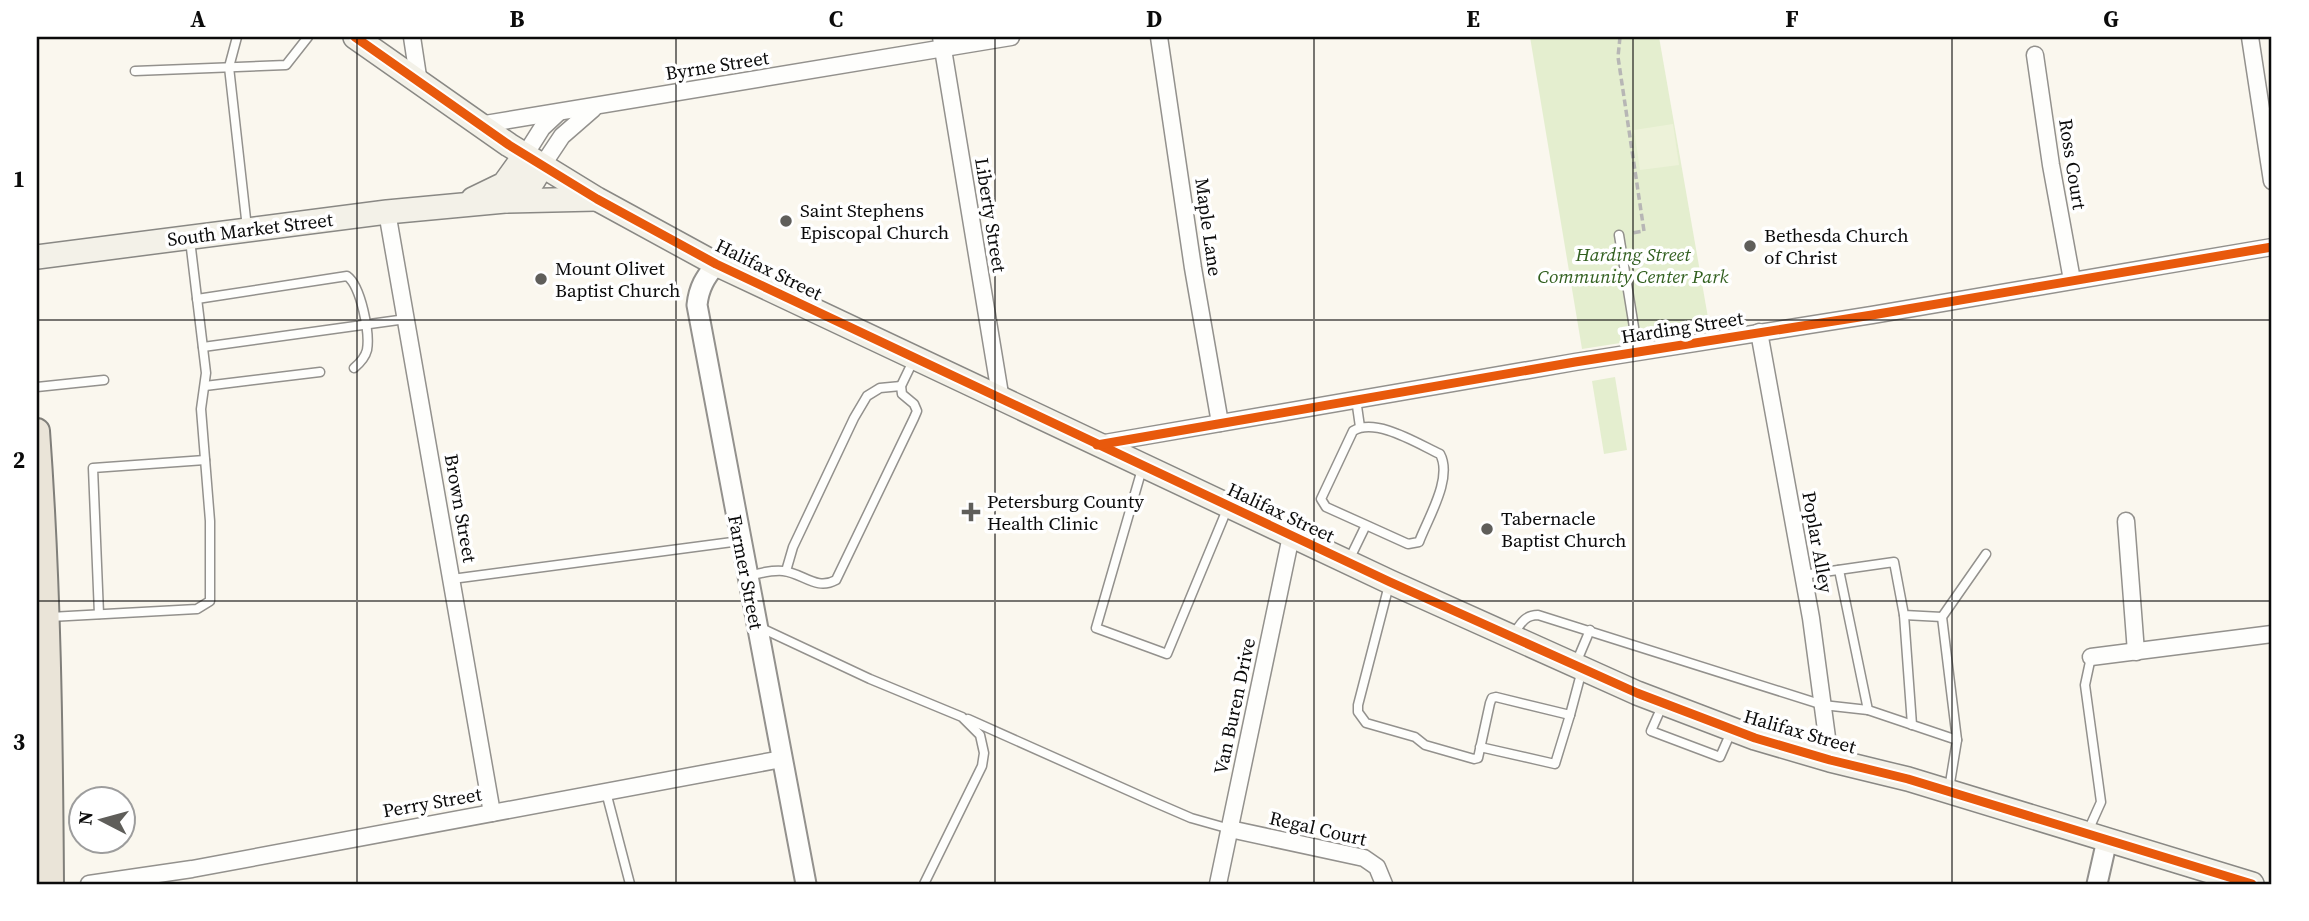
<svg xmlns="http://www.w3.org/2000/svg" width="2309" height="921" viewBox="0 0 2309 921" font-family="'Source Serif 4',serif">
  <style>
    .park { fill: #e4eecf }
    .pitch { fill: #edf2d9 }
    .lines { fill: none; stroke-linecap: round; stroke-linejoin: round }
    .service-casing { stroke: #93918d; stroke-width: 11 }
    .minor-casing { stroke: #93918d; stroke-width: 19 }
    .tertiary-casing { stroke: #93918d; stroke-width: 23 }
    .secondary-casing { stroke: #898884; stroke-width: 26 }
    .primary-casing { stroke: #807f7a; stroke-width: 28 }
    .path { stroke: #b7b6b5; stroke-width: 3.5; stroke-dasharray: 7 3.5; stroke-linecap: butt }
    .service { stroke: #fefefc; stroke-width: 8 }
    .minor { stroke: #fefefc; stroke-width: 16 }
    .tertiary { stroke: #fefefc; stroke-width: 19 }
    .secondary { stroke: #f3f1e8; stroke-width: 23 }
    .primary { stroke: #eae4d8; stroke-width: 24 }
    .cycleway-casing { stroke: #fff; stroke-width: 13 }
    .cycleway { stroke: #e8590c; stroke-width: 9 }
    .grid { fill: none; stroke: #0b0b0b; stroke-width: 2; stroke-opacity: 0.55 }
    .poi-dot { fill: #5f5e5a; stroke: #fff; stroke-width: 2.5 }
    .labels { text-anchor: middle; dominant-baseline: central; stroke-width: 7; stroke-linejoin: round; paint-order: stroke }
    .street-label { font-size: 19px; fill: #0b0b0b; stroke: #fff }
    .poi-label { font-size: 19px; fill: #0b0b0b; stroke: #fff; text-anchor: start }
    .park-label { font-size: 19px; font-style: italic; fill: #315f1f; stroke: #fff }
    .neatline { fill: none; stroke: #0b0b0b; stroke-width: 2.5 }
    .grid-label { font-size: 23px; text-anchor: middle; font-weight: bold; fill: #0b0b0b }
  </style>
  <rect width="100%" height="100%" fill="#faf7ee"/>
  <g class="park">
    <path d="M 1530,37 L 1659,37 L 1710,329 L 1582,349 Z"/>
    <path d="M 1615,377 L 1627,450 L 1604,454 L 1592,381 Z"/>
  </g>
  <path class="pitch" d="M 1673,124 L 1679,165 L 1640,170 L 1634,130 Z"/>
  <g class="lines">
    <g class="service-casing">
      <g id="service">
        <path d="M 237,37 L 229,67 L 247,228"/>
        <path d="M 135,71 L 286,65 L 308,37"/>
        <path d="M 1619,235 L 1638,352"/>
        <path d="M 197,299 L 347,276 C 361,286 370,333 367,350 C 365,358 360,363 354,368"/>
        <path d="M 203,347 L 406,319"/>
        <path d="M 205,386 L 320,372"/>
        <path d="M 37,387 L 104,380"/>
        <path d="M 1356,399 L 1360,427"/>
        <path d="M 1142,469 L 1096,628 L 1167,654 L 1228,507"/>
        <path d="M 1349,560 L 1366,525 L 1326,507 L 1321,499 L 1353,431 C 1376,417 1418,444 1440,454 C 1453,478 1428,518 1419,542 L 1408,544 L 1366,525"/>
        <path d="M 1839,570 L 1868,710 L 1957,740"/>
        <path d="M 786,571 L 793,547 L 854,418 L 867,396 L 880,388 L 901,386"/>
        <path d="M 1803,575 L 1894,562 L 1904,615 L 1942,617"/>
        <path d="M 749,576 C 760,573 771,570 783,571 C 803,573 816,591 836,580 L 914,418 L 917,411 L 914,404 L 902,394 L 901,386 L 914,359"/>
        <path d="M 452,579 L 740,541"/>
        <path d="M 1389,585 L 1358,705 L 1358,712 L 1366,723 L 1415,737 L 1425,745 L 1474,759 L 1478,758 L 1490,703 L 1492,698 L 1496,697 L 1570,715 L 1555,764 L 1480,747"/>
        <path d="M 99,614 L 93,468 L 205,460"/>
        <path d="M 1904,615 L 1912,725"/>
        <path d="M 50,617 L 197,609 L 210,601 L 210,521 L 201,409 L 206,373 L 190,240"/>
        <path d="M 759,627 L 870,679 L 962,717 L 980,735 L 984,753 L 982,766 L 924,884"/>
        <path d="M 1513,635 C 1520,625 1524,615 1538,615 L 1823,705 L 1868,710"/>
        <path d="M 1576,663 L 1590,630"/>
        <path d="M 1663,704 L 1651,731 L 1720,757 L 1731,732"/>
        <path d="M 1570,715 L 1582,670"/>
        <path d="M 968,719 L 1154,802 L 1191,818 L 1230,829"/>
        <path d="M 1949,789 L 1957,740 L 1942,617 L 1986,554"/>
        <path d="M 606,792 L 630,884"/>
        <path d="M 2088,831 L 2101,802 L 2085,685 L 2091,657"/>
      </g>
    </g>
    <g class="minor-casing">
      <g id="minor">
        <path d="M 412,37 L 419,83"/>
        <path d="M 941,37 L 1001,400"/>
        <path d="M 1159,37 L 1193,268 L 1220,423"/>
        <path d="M 2250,37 L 2272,181"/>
        <path d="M 2035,55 L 2051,165 L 2072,280"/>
        <path d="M 479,125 L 1011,37"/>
        <path d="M 525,155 L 542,128 L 558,113"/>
        <path d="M 542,166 L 562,136 L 593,109"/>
        <path d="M 387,212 L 492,813"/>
        <path d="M 1759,332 L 1811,618 L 1830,760"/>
        <path d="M 1099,444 L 1575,362 L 1872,315 L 2272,247"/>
        <path d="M 2126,521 L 2136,652"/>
        <path d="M 2091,657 L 2272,634"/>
        <path d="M 1230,829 L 1364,858 L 1377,867 L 1384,884"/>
        <path d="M 89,884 L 192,869 L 782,759"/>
        <path d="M 1218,884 L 1291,536"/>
      </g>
    </g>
    <g class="tertiary-casing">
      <g id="tertiary">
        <path d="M 716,264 C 705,278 699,287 697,305 L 806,884"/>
        <path d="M 2097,884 L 2107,840"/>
      </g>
    </g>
    <g class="secondary-casing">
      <g id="secondary">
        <path d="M 355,37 L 509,145 L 597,199 L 716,264 L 1390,582 L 1637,693 L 1755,738 L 1830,760 L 1908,779 L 2252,884"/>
        <path d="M 473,199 L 504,184 L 525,155"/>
        <path d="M 508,201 L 596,199"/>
        <path d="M 37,257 L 387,212 L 505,201 C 528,195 530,186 542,166"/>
      </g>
    </g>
    <g class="primary-casing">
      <path id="primary" d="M 37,431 C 48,582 50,733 51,884"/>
    </g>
    <path class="path" d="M 1620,37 L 1618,57 L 1644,231 L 1632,233"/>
    <use href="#service" class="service"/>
    <use href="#minor" class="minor"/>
    <use href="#tertiary" class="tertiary"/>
    <use href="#secondary" class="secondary"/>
    <use href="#primary" class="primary"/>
    <g class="cycleway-casing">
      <g id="cycleway">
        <path d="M 355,37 L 509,145 L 597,199 L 716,264 L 1390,582 L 1637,693 L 1755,738 L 1830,760 L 1908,779 L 2252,884"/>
        <path d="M 1097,445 L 1575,362 L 1872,315 L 2272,247"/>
      </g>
    </g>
    <use href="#cycleway" class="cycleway"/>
  </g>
  <path class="grid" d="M 357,37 L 357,884M 676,37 L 676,884M 995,37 L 995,884M 1314,37 L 1314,884M 1633,37 L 1633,884M 1952,37 L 1952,884M 37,320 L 2272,320M 37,601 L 2272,601"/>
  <g class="poi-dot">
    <circle cx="786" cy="221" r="7"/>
    <circle cx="1750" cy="246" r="7"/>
    <circle cx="541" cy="279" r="7"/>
    <path d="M967.5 501.5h7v7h7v7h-7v7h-7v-7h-7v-7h7z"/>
    <circle cx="1487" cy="529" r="7"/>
  </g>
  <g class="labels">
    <g class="street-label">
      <text transform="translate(717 65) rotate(-9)">Byrne Street</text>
      <text transform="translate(2073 164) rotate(81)">Ross Court</text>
      <text transform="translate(991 215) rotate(81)">Liberty Street</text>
      <text transform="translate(1209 227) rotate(82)">Maple Lane</text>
      <text transform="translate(250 229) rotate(-7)">South Market Street</text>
      <text transform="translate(769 269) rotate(26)">Halifax Street</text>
      <text transform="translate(1682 327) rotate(-9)">Harding Street</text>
      <text transform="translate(461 508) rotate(80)">Brown Street</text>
      <text transform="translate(1281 512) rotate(25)">Halifax Street</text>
      <text transform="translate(1818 542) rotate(80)">Poplar Alley</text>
      <text transform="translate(746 572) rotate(79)">Farmer Street</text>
      <text transform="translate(1234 706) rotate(-78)">Van Buren Drive</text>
      <text transform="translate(1800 731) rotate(16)">Halifax Street</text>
      <text transform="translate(432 802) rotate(-10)">Perry Street</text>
      <text transform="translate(1318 828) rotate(13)">Regal Court</text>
    </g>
    <g class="poi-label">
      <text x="800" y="210">Saint Stephens<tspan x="800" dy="22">Episcopal Church</tspan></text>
      <text x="1764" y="235">Bethesda Church<tspan x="1764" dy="22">of Christ</tspan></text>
      <text x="555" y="268">Mount Olivet<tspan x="555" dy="22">Baptist Church</tspan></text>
      <text x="987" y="501">Petersburg County<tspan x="987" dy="22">Health Clinic</tspan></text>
      <text x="1501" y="518">Tabernacle<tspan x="1501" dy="22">Baptist Church</tspan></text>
    </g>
    <g class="park-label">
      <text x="1633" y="254">Harding Street<tspan x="1633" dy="22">Community Center Park</tspan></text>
    </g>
  </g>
  <rect width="2309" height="921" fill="none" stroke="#ffffff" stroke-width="77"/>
  <g transform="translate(102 820) rotate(276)"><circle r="33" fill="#ffffff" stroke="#9d9d9d" stroke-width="2"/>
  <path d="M0-5L12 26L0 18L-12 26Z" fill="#5f5e5a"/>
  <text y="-10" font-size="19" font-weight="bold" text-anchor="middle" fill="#0b0b0b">N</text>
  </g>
  <rect x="38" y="38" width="2232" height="845" class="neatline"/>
  <g class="grid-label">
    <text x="198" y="27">A</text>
    <text x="517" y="27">B</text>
    <text x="836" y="27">C</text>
    <text x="1154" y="27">D</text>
    <text x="1473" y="27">E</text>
    <text x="1792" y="27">F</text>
    <text x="2111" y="27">G</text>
    <text x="19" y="187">1</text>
    <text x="19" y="468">2</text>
    <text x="19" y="750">3</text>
  </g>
</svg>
